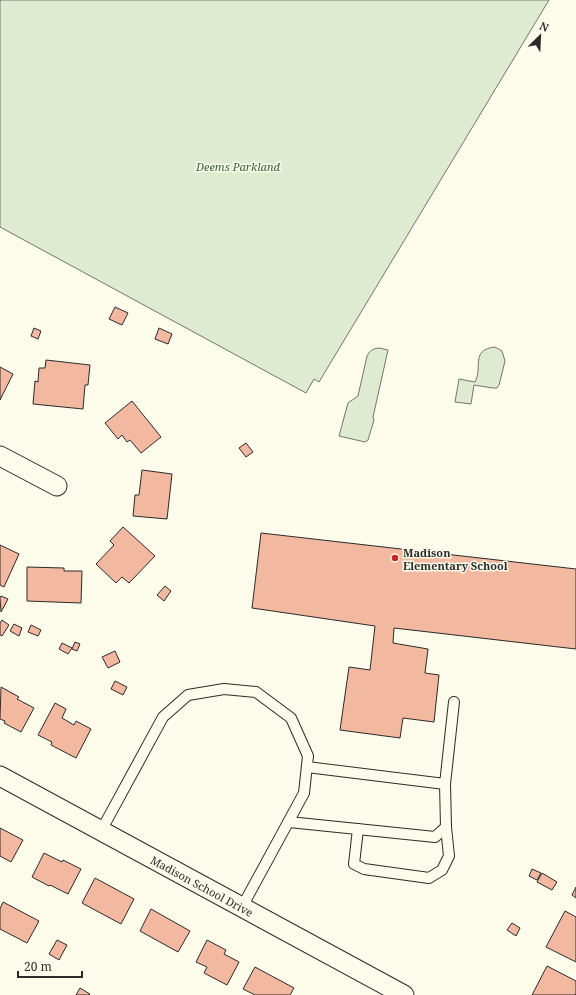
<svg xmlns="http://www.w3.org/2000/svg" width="576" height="995" viewBox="0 0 576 995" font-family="'Noto Serif',serif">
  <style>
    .green { fill: #deebd1; stroke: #74746e }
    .building { fill: #f2b8a0; stroke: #2b2b2b }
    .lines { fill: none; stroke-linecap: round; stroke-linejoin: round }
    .lane-casing { stroke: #2b2b2b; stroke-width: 12 }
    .street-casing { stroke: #2b2b2b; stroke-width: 21 }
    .lane { stroke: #fdfbea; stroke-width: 10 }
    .street { stroke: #fdfbea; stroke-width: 19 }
    .poi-dot { fill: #c62828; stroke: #fdfbea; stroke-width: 1.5 }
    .labels { text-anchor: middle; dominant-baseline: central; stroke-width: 3; stroke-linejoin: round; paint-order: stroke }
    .park-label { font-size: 11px; font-style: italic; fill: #34623c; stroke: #fdfbea }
    .poi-label { font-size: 11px; font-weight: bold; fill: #2b2b2b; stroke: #fdfbea; text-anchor: start }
    .street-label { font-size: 11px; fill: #2b2b2b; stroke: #fdfbea }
  </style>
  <rect width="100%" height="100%" fill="#fdfbea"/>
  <g class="green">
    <path d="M 0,0 L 549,0 L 319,382 L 314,379 L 306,393 L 0,227 Z"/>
    <path d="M 495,347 L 502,351 L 505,361 L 499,385 L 497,388 L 493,388 L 474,385 L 471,404 L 455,402 L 459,379 L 475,382 C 483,367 470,350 495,347 Z"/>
    <path d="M 379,348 L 388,350 L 373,417 L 374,420 L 368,440 L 365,442 L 339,436 L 348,403 L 358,396 L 367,356 C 370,350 373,349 379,348 Z"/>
  </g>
  <g class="building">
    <path d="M 115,307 L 128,313 L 122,325 L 109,319 Z"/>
    <path d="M 34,328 L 41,331 L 38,339 L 31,336 Z"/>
    <path d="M 159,328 L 172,334 L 168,344 L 155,339 Z"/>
    <path d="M 46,360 L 90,365 L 88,385 L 85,385 L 83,409 L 33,404 L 35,381 L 38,382 L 39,368 L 45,368 Z"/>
    <path d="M 0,367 L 13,374 L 0,400 Z"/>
    <path d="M 132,401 L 161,437 L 141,453 L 130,440 L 127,442 L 122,435 L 118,439 L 105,423 Z"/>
    <path d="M 246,443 L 253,452 L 246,457 L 239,448 Z"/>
    <path d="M 142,470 L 172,474 L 167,519 L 133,516 L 135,495 L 139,495 Z"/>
    <path d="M 123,527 L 155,556 L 129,583 L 122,577 L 116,583 L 96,564 L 114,545 L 110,541 Z"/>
    <path d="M 261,533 L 576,569 L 576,649 L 394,628 L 393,643 L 428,649 L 425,673 L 439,675 L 434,722 L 403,718 L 400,738 L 340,730 L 349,667 L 370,670 L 375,626 L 252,608 Z"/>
    <path d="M 0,545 L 19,554 L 4,587 L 0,585 Z"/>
    <path d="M 27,567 L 64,568 L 64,571 L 82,571 L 81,603 L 27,601 Z"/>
    <path d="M 165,586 L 171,591 L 164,601 L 157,595 Z"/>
    <path d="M 1,596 L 8,599 L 1,612 L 0,598 Z"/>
    <path d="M 2,620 L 9,625 L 2,636 L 0,635 L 0,623 Z"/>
    <path d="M 14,624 L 22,628 L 19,636 L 10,631 Z"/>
    <path d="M 31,625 L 41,630 L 38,636 L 28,632 Z"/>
    <path d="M 75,642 L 80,644 L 77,651 L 72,649 Z"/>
    <path d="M 62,643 L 72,648 L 68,654 L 59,649 Z"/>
    <path d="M 115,651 L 120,662 L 108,668 L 102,657 Z"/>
    <path d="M 115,681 L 127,687 L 123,695 L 111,689 Z"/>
    <path d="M 1,687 L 19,697 L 17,699 L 34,708 L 21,732 L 4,723 L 5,721 L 0,719 Z"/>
    <path d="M 55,703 L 66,709 L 62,718 L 74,725 L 76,721 L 91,729 L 76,758 L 51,745 L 52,742 L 38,735 Z"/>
    <path d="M 0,828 L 23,840 L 11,862 L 0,856 Z"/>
    <path d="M 44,853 L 62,862 L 63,860 L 81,869 L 68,894 L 50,885 L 49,886 L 32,877 Z"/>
    <path d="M 532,869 L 541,873 L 537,880 L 529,876 Z"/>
    <path d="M 542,873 L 557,882 L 552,890 L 537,882 Z"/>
    <path d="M 95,878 L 134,899 L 121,924 L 82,903 Z"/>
    <path d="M 576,887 L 576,898 L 572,895 Z"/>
    <path d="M 3,902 L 39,921 L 27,943 L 0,929 L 0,909 Z"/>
    <path d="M 151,909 L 190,931 L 178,952 L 140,931 Z"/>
    <path d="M 565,911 L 576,917 L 576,962 L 546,947 Z"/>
    <path d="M 512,923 L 520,928 L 516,936 L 507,930 Z"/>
    <path d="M 57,940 L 67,945 L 59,960 L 49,954 Z"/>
    <path d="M 207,940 L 226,950 L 224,954 L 239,962 L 227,985 L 204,973 L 207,967 L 196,962 Z"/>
    <path d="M 547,966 L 576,981 L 576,993 L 575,995 L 532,995 Z"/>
    <path d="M 255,967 L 294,988 L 290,995 L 255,995 L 243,989 Z"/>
    <path d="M 80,988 L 90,994 L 89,995 L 76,995 Z"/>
  </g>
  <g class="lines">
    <g class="lane-casing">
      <g id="lane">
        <path d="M 307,767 L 445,784 L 454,702"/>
        <path d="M 289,822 L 435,837 L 446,827 L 445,784"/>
        <path d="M 358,829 L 354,864 L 364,869 L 429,878 L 442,870 L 449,856 L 446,827"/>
        <path d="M 101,831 L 163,717 L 188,695 L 224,689 L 256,692 L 291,718 L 308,756 L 304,793 L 242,907"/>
      </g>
    </g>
    <g class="street-casing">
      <g id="street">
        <path d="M 0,456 L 57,486"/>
        <path id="s1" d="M 0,776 L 404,995"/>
      </g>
    </g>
    <use href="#lane" class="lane"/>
    <use href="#street" class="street"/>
  </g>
  <circle class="poi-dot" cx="395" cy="558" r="4"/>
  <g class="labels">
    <g class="park-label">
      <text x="238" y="166">Deems Parkland</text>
    </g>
    <g class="poi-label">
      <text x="403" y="552">Madison<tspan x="403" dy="13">Elementary School</tspan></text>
    </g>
    <g class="street-label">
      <text stroke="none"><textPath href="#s1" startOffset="230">Madison School Drive</textPath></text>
    </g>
  </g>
  <g transform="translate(540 36) rotate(24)" stroke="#fdfbea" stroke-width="3" paint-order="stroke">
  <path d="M0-3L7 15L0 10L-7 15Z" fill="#2b2b2b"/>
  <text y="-6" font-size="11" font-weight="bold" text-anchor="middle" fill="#2b2b2b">N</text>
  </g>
  <path d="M18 971v6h64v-6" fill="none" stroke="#2b2b2b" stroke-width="2"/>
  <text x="24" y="971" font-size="12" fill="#2b2b2b" stroke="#fdfbea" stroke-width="3" paint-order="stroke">20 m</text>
</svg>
